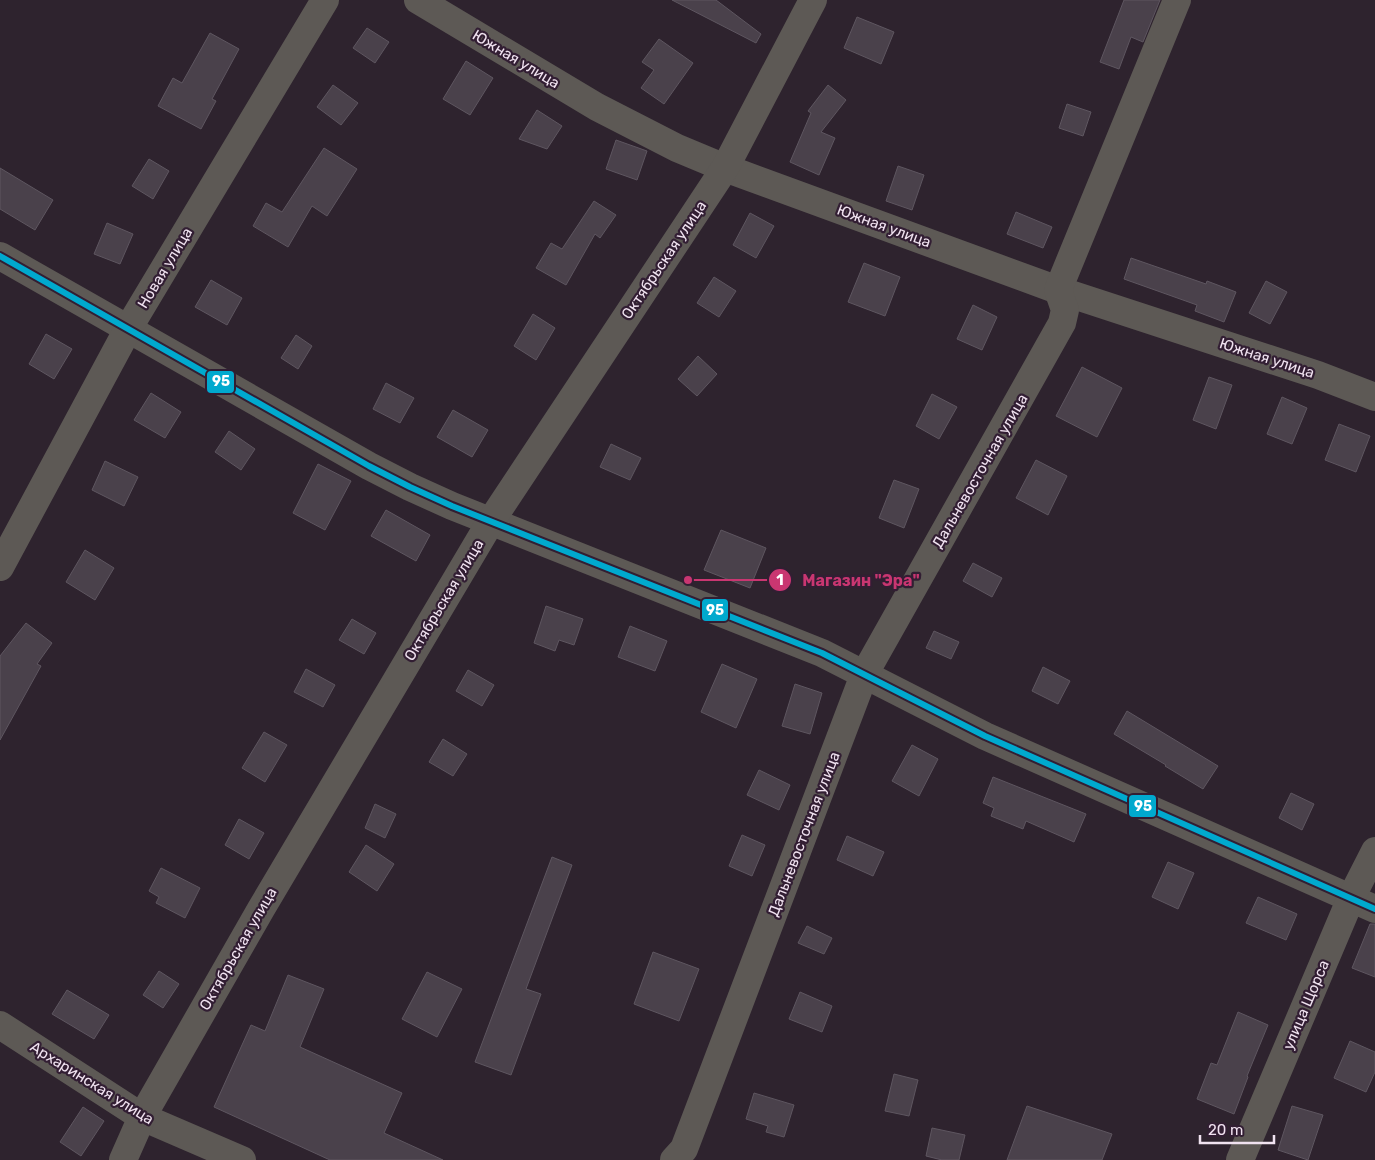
<svg xmlns="http://www.w3.org/2000/svg" width="1375" height="1160" viewBox="0 0 1375 1160" font-family="Rubik,sans-serif">
  <style>
    .building { fill: #4a414b; stroke: #5e5660 }
    .lines { fill: none; stroke-linecap: round; stroke-linejoin: round }
    .minor { stroke: #5d5955; stroke-width: 28 }
    .bus-1-casing { stroke: #321e33; stroke-width: 10 }
    .bus-1 { stroke: #00a9ce; stroke-width: 6 }
    .labels { text-anchor: middle; dominant-baseline: central; stroke-width: 4.5; stroke-linejoin: round; paint-order: stroke }
    .street-label { font-size: 15px; fill: #f0e2f0; stroke: #321e33 }
    .leader { fill: none; stroke: #c93671; stroke-width: 2 }
    .callout-dot { fill: #c93671; stroke: #321e33; stroke-width: 2 }
    .mark-label { font-size: 15px; text-anchor: middle; font-weight: bold; fill: #fff }
    .callout-label { font-size: 16px; text-anchor: middle; font-weight: bold; fill: #c93671; stroke: #321e33; stroke-width: 4.5; stroke-linejoin: round; paint-order: stroke }
    .line-badge { stroke: #321e33; stroke-width: 2 }
    .badge-label { font-size: 14px; text-anchor: middle; font-weight: bold; fill: #fff }
  </style>
  <rect width="100%" height="100%" fill="#2e232e"/>
  <g class="building">
    <path d="M 672,0 L 716,0 L 761,34 L 756,43 Z"/>
    <path d="M 1124,0 L 1160,0 L 1143,42 L 1131,37 L 1119,69 L 1100,62 Z"/>
    <path d="M 857,17 L 894,32 L 881,64 L 844,48 Z"/>
    <path d="M 367,28 L 389,42 L 375,63 L 353,48 Z"/>
    <path d="M 210,33 L 239,49 L 212,99 L 216,101 L 201,129 L 158,106 L 173,78 L 182,83 Z"/>
    <path d="M 659,39 L 693,63 L 664,104 L 641,88 L 654,70 L 642,62 Z"/>
    <path d="M 466,61 L 493,78 L 470,115 L 443,99 Z"/>
    <path d="M 333,85 L 358,103 L 341,125 L 317,107 Z"/>
    <path d="M 828,85 L 846,100 L 821,132 L 835,138 L 819,175 L 790,162 L 811,113 L 808,111 Z"/>
    <path d="M 1067,104 L 1091,112 L 1083,136 L 1059,128 Z"/>
    <path d="M 537,110 L 562,126 L 547,149 L 519,139 Z"/>
    <path d="M 616,140 L 647,151 L 637,180 L 606,169 Z"/>
    <path d="M 324,148 L 357,169 L 327,216 L 312,206 L 288,247 L 253,226 L 266,203 L 282,212 Z"/>
    <path d="M 149,159 L 169,171 L 153,199 L 132,186 Z"/>
    <path d="M 898,166 L 924,175 L 912,210 L 886,201 Z"/>
    <path d="M 0,168 L 53,200 L 35,230 L 0,209 Z"/>
    <path d="M 594,201 L 616,215 L 600,238 L 595,234 L 566,285 L 536,268 L 551,243 L 562,249 Z"/>
    <path d="M 1016,212 L 1052,227 L 1043,248 L 1007,234 Z"/>
    <path d="M 750,213 L 774,226 L 756,258 L 733,245 Z"/>
    <path d="M 107,223 L 133,234 L 120,264 L 94,254 Z"/>
    <path d="M 1131,258 L 1206,284 L 1207,281 L 1236,292 L 1224,322 L 1195,311 L 1197,305 L 1124,279 Z"/>
    <path d="M 864,263 L 900,277 L 885,316 L 848,302 Z"/>
    <path d="M 714,277 L 736,291 L 719,317 L 697,303 Z"/>
    <path d="M 211,280 L 242,298 L 227,325 L 195,307 Z"/>
    <path d="M 1266,281 L 1287,292 L 1270,324 L 1249,313 Z"/>
    <path d="M 973,305 L 997,317 L 982,350 L 957,339 Z"/>
    <path d="M 533,314 L 555,328 L 536,360 L 514,346 Z"/>
    <path d="M 46,334 L 72,349 L 54,379 L 29,364 Z"/>
    <path d="M 296,335 L 312,346 L 298,369 L 281,358 Z"/>
    <path d="M 698,356 L 717,374 L 697,396 L 678,379 Z"/>
    <path d="M 1082,367 L 1122,388 L 1097,437 L 1056,416 Z"/>
    <path d="M 1209,377 L 1232,385 L 1216,429 L 1193,420 Z"/>
    <path d="M 386,383 L 414,398 L 400,423 L 373,409 Z"/>
    <path d="M 151,393 L 181,412 L 165,438 L 134,420 Z"/>
    <path d="M 932,394 L 957,407 L 939,439 L 916,426 Z"/>
    <path d="M 1282,397 L 1307,408 L 1292,444 L 1267,434 Z"/>
    <path d="M 453,410 L 488,430 L 472,457 L 437,437 Z"/>
    <path d="M 1339,424 L 1370,436 L 1356,472 L 1325,460 Z"/>
    <path d="M 229,431 L 255,449 L 241,470 L 215,452 Z"/>
    <path d="M 611,444 L 641,458 L 630,480 L 600,467 Z"/>
    <path d="M 1036,460 L 1067,476 L 1048,515 L 1016,498 Z"/>
    <path d="M 105,461 L 138,477 L 124,506 L 92,490 Z"/>
    <path d="M 318,464 L 351,481 L 325,530 L 293,513 Z"/>
    <path d="M 894,480 L 919,489 L 904,528 L 879,518 Z"/>
    <path d="M 386,510 L 430,535 L 416,561 L 371,536 Z"/>
    <path d="M 721,530 L 766,548 L 750,588 L 704,570 Z"/>
    <path d="M 85,550 L 114,568 L 95,600 L 66,582 Z"/>
    <path d="M 973,563 L 1002,578 L 992,597 L 963,581 Z"/>
    <path d="M 546,606 L 583,619 L 574,645 L 559,640 L 555,651 L 534,643 Z"/>
    <path d="M 352,619 L 376,633 L 364,654 L 339,640 Z"/>
    <path d="M 26,623 L 52,643 L 37,664 L 41,666 L 0,740 L 0,656 Z"/>
    <path d="M 630,626 L 667,641 L 655,671 L 618,657 Z"/>
    <path d="M 934,631 L 959,642 L 951,659 L 926,648 Z"/>
    <path d="M 722,664 L 757,679 L 736,728 L 701,712 Z"/>
    <path d="M 1043,667 L 1070,681 L 1058,704 L 1032,691 Z"/>
    <path d="M 306,669 L 335,685 L 323,707 L 294,692 Z"/>
    <path d="M 468,670 L 494,685 L 482,706 L 456,691 Z"/>
    <path d="M 795,684 L 822,693 L 810,734 L 782,726 Z"/>
    <path d="M 1127,711 L 1218,766 L 1203,789 L 1165,766 L 1166,765 L 1114,734 Z"/>
    <path d="M 264,732 L 287,745 L 265,782 L 242,768 Z"/>
    <path d="M 443,739 L 467,754 L 453,776 L 429,762 Z"/>
    <path d="M 912,745 L 938,759 L 919,796 L 892,781 Z"/>
    <path d="M 759,770 L 790,785 L 779,810 L 747,795 Z"/>
    <path d="M 993,777 L 1086,814 L 1074,842 L 1026,821 L 1023,829 L 991,816 L 994,808 L 983,803 Z"/>
    <path d="M 1291,793 L 1314,804 L 1302,830 L 1279,818 Z"/>
    <path d="M 375,804 L 396,814 L 385,838 L 365,828 Z"/>
    <path d="M 239,819 L 264,833 L 249,859 L 225,845 Z"/>
    <path d="M 742,835 L 765,845 L 752,876 L 729,866 Z"/>
    <path d="M 847,836 L 884,852 L 873,876 L 837,860 Z"/>
    <path d="M 366,845 L 394,864 L 377,891 L 349,872 Z"/>
    <path d="M 552,857 L 572,865 L 526,989 L 541,994 L 511,1075 L 475,1062 Z"/>
    <path d="M 1168,862 L 1194,873 L 1178,909 L 1152,897 Z"/>
    <path d="M 161,868 L 200,888 L 185,918 L 156,903 L 159,897 L 149,891 Z"/>
    <path d="M 1258,897 L 1297,914 L 1286,940 L 1246,923 Z"/>
    <path d="M 1370,924 L 1375,924 L 1375,977 L 1352,968 Z"/>
    <path d="M 807,926 L 832,938 L 824,954 L 798,943 Z"/>
    <path d="M 653,952 L 699,969 L 679,1021 L 634,1004 Z"/>
    <path d="M 159,971 L 179,984 L 163,1008 L 143,995 Z"/>
    <path d="M 427,972 L 462,989 L 437,1037 L 402,1019 Z"/>
    <path d="M 288,975 L 324,989 L 300,1047 L 402,1093 L 384,1133 L 443,1160 L 330,1160 L 214,1107 L 251,1025 L 265,1031 Z"/>
    <path d="M 67,990 L 109,1015 L 94,1039 L 52,1014 Z"/>
    <path d="M 800,992 L 832,1006 L 822,1032 L 789,1019 Z"/>
    <path d="M 1238,1012 L 1268,1025 L 1247,1076 L 1248,1077 L 1234,1114 L 1197,1099 L 1211,1063 L 1217,1065 Z"/>
    <path d="M 1350,1041 L 1375,1052 L 1375,1072 L 1366,1092 L 1334,1078 Z"/>
    <path d="M 894,1074 L 918,1080 L 909,1116 L 885,1111 Z"/>
    <path d="M 754,1093 L 794,1105 L 784,1137 L 766,1132 L 768,1126 L 746,1119 Z"/>
    <path d="M 1027,1106 L 1112,1134 L 1102,1160 L 1007,1160 Z"/>
    <path d="M 1292,1106 L 1323,1115 L 1308,1160 L 1278,1150 Z"/>
    <path d="M 83,1107 L 104,1121 L 81,1156 L 60,1142 Z"/>
    <path d="M 932,1128 L 965,1135 L 959,1160 L 942,1160 L 926,1156 Z"/>
  </g>
  <g class="lines">
    <g class="minor">
      <path d="M 418,0 L 597,107 L 677,148 L 725,168 L 1058,290 L 1318,375 L 1375,397"/>
      <path d="M 0,256 L 369,466 L 410,487 L 452,506 L 822,653 L 985,736 L 1375,909"/>
      <path d="M 0,567 L 128,329 L 325,0"/>
      <path d="M 0,1025 L 142,1117 L 242,1160"/>
      <path d="M 123,1160 L 142,1117 L 261,909 L 491,521 L 725,168 L 813,0"/>
      <path d="M 674,1160 L 684,1149 L 864,675 L 1062,323 L 1065,310 L 1058,290 L 1177,0"/>
      <path d="M 1240,1160 L 1351,898 L 1375,851"/>
    </g>
    <g class="bus-1-casing">
      <path id="bus-1" d="M 0,256 L 369,466 L 410,487 L 452,506 L 822,653 L 985,736 L 1375,909"/>
    </g>
    <use href="#bus-1" class="bus-1"/>
  </g>
  <g class="labels">
    <g class="street-label">
      <text transform="translate(516 59) rotate(31)">Южная улица</text>
      <text transform="translate(884 226) rotate(20)">Южная улица</text>
      <text transform="translate(664 260) rotate(-56)">Октябрьская улица</text>
      <text transform="translate(165 268) rotate(-59)">Новая улица</text>
      <text transform="translate(1267 358) rotate(18)">Южная улица</text>
      <text transform="translate(980 471) rotate(-60)">Дальневосточная улица</text>
      <text transform="translate(444 600) rotate(-59)">Октябрьская улица</text>
      <text transform="translate(804 834) rotate(-69)">Дальневосточная улица</text>
      <text transform="translate(238 949) rotate(-60)">Октябрьская улица</text>
      <text transform="translate(1306 1005) rotate(-67)">улица Щорса</text>
      <text transform="translate(92 1083) rotate(32)">Архаринская улица</text>
    </g>
  </g>
  <path class="leader" d="M688 580L780 580"/>
  <g class="callout-dot">
    <circle cx="688" cy="580" r="5"/>
    <circle cx="780" cy="580" r="12"/>
  </g>
  <g class="mark-label">
    <text x="780" y="585">1</text>
  </g>
  <g class="callout-label">
    <text x="861" y="586">Магазин "Эра"</text>
  </g>
  <g class="line-badge">
    <rect x="206" y="370" width="29" height="24" rx="5" fill="#00a9ce"/>
    <rect x="701" y="598" width="28" height="24" rx="5" fill="#00a9ce"/>
    <rect x="1128" y="794" width="29" height="24" rx="5" fill="#00a9ce"/>
  </g>
  <g class="badge-label">
    <text x="221" y="386">95</text>
    <text x="715" y="615">95</text>
    <text x="1143" y="811">95</text>
  </g>
  <path d="M1200 1135v8h74v-8" fill="none" stroke="#f0e2f0" stroke-width="2.5"/>
  <text x="1208" y="1135" font-size="15" fill="#f0e2f0" stroke="#321e33" stroke-width="4" paint-order="stroke">20 m</text>
</svg>
